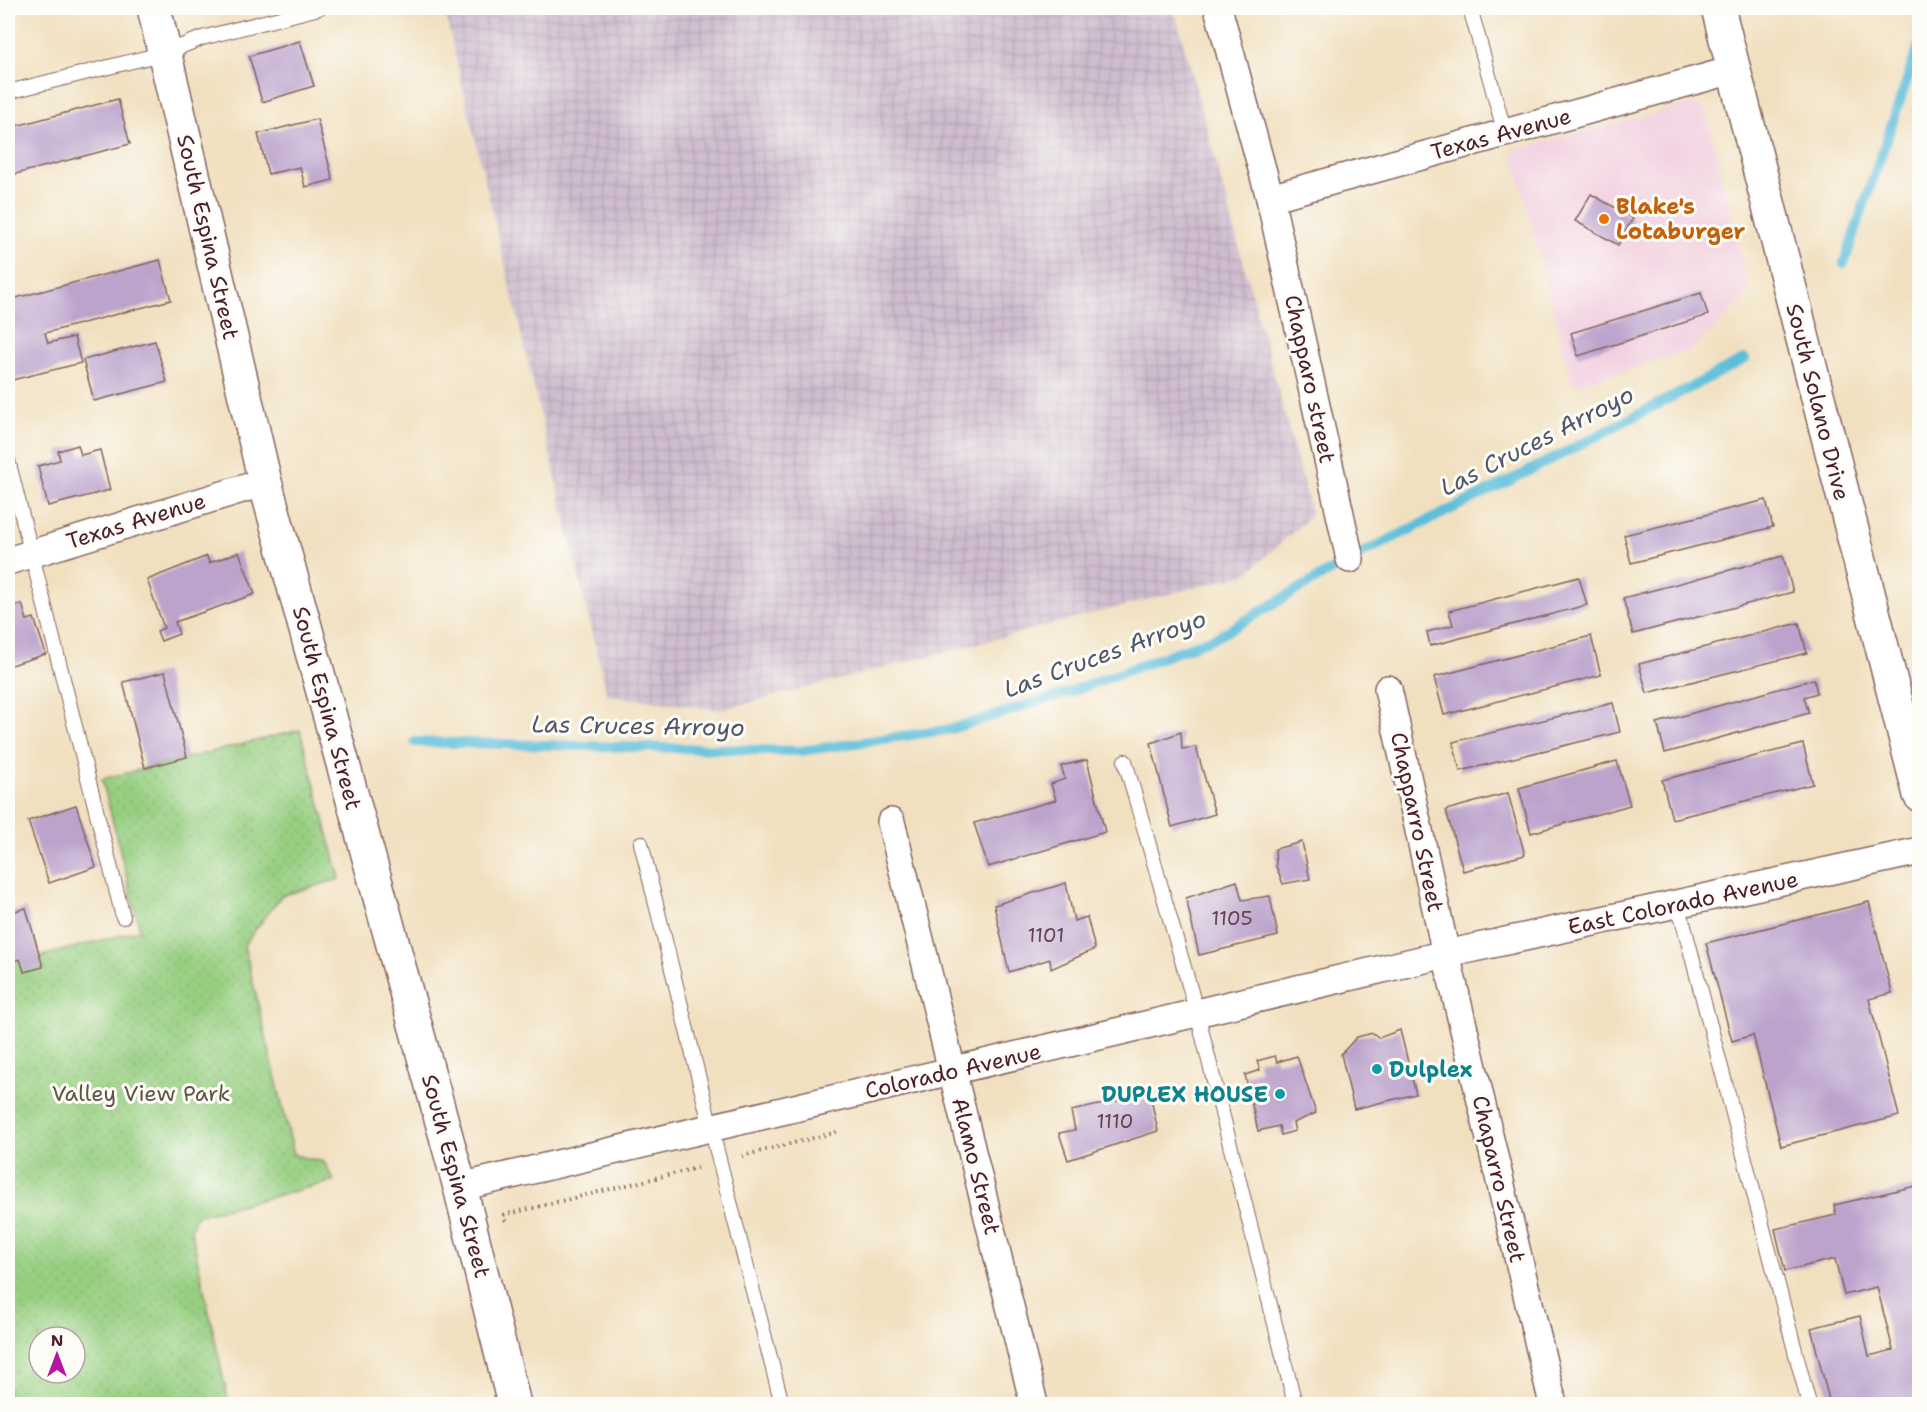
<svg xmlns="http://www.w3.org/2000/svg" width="1927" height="1412" viewBox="0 0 1927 1412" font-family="'Shantell Sans',sans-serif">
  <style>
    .built { fill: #f2cfe0 }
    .industrial { fill: url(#industrial-grid) }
    .park { fill: url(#park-dots); stroke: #707756; stroke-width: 1.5; fill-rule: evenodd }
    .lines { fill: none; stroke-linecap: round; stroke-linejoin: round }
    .stream { stroke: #5cbeda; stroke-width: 10 }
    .building { fill: #bba3cc }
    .lane-casing { stroke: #84635f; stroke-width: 16 }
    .street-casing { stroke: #84635f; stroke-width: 30 }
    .secondary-casing { stroke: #84635f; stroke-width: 36 }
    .path { stroke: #84635f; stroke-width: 4; stroke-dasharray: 1.5 4.5; stroke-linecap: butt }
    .lane { stroke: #fff; stroke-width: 14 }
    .street { stroke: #fff; stroke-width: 27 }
    .secondary { stroke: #fff; stroke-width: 33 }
    .food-dot { fill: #e8710a; stroke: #fdfcf7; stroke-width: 2 }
    .culture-dot { fill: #0f9aa8; stroke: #fdfcf7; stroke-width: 2 }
    .labels { text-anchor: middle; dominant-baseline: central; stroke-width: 6; stroke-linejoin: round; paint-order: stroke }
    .number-label { font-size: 20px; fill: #664053 }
    .street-label { font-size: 22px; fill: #4a1f2b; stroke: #fdfcf7 }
    .food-label { font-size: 22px; font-weight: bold; fill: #c56008; stroke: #fdfcf7; text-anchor: start }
    .culture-label { font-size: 22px; font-weight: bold; fill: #0d838f; stroke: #fdfcf7; text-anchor: start }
    .park-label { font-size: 22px; fill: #615445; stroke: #fdfcf7 }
    .water-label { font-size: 24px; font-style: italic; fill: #505768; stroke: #fdfcf7 }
  </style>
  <defs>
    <pattern id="industrial-grid" width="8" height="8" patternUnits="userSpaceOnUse" patternTransform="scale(1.5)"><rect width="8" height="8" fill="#cfbdcf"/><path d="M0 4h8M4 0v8" fill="none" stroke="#b3a2b2"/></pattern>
    <pattern id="park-dots" width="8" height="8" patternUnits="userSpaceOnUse" patternTransform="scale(1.5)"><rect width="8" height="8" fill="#97cf81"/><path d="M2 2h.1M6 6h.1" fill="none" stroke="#84b170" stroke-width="1.8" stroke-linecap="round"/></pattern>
  </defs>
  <rect width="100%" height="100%" fill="#fdfcf7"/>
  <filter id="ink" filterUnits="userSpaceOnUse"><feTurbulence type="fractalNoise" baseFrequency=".0167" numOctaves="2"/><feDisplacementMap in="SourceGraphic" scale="12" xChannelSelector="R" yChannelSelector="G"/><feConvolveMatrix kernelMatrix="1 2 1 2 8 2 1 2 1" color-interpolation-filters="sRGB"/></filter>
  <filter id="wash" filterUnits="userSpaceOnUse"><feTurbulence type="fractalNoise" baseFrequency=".008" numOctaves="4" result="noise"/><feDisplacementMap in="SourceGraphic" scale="24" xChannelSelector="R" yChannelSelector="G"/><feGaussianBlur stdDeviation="1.35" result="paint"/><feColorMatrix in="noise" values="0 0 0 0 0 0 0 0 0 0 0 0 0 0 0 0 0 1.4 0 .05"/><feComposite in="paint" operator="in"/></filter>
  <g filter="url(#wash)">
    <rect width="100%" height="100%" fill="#f1e0c0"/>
    <path class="built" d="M 1696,103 L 1706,112 L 1750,293 L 1691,350 L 1573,386 L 1512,150 Z"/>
    <path class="industrial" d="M 444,8 L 1174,8 L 1312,515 L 1246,574 L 721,710 L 607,695 Z"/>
    <path class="park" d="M 300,730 L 340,879 L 281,896 L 244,945 L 294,1155 L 324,1162 L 334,1181 L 196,1216 L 191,1230 L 229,1404 L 8,1404 L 8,965 L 140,930 L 102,779 ZM 39,1337 L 75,1337 L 75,1373 L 39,1373 Z"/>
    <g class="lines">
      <g class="stream">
        <path d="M 1844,263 L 1920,42"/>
        <path d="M 415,742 L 801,751 L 951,729 L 1070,692 L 1219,636 L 1350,559 L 1525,473 L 1745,359"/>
      </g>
    </g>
    <g id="blocks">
      <g class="building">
        <path d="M 300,41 L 314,86 L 262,102 L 249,56 Z"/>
        <path d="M 118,99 L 130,144 L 8,176 L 8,128 Z"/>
        <path d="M 317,119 L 333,180 L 305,187 L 300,167 L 268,174 L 258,134 Z"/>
        <path d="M 1591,194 L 1633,218 L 1618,245 L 1575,221 Z"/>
        <path d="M 160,260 L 171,300 L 45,333 L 48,343 L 74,337 L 81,363 L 8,381 L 8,300 Z"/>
        <path d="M 1701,293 L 1708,315 L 1578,356 L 1571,333 Z"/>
        <path d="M 155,341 L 167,382 L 94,401 L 83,360 Z"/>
        <path d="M 78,445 L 81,455 L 100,450 L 110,490 L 48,506 L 38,466 L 60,460 L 58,451 Z"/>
        <path d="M 1766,500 L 1773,527 L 1631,563 L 1624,535 Z"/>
        <path d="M 239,552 L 255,594 L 175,622 L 179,634 L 161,641 L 157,631 L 164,628 L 147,580 L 207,556 L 209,563 Z"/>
        <path d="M 1783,556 L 1793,592 L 1633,634 L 1623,598 Z"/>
        <path d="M 1579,577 L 1587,605 L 1430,646 L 1427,632 L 1453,625 L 1449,611 Z"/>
        <path d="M 22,604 L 27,620 L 34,618 L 46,654 L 8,666 L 8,608 Z"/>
        <path d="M 1799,623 L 1807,653 L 1647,693 L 1639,664 Z"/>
        <path d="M 1591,636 L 1601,675 L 1444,715 L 1434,677 Z"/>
        <path d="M 165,672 L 187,757 L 145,768 L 123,682 Z"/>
        <path d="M 1814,679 L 1817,693 L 1804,697 L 1809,713 L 1665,753 L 1657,723 Z"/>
        <path d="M 1613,703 L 1620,732 L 1460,771 L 1453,742 Z"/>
        <path d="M 1181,732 L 1182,749 L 1196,747 L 1215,814 L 1172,827 L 1151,743 Z"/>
        <path d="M 1803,744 L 1813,784 L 1672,819 L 1662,780 Z"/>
        <path d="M 1087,760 L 1105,832 L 988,867 L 974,823 L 1056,800 L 1051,784 L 1065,779 L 1061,766 Z"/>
        <path d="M 1617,761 L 1630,805 L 1531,833 L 1519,788 Z"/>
        <path d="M 1508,793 L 1525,855 L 1463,871 L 1446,810 Z"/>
        <path d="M 76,805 L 96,867 L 49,883 L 28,821 Z"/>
        <path d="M 1302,842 L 1310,879 L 1283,884 L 1276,866 L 1275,849 Z"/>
        <path d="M 1237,881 L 1242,900 L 1270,896 L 1278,936 L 1199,955 L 1186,898 Z"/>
        <path d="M 1066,883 L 1074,921 L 1087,917 L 1095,949 L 1051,969 L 1050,959 L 1009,972 L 994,905 Z"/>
        <path d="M 1869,902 L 1892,993 L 1869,999 L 1899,1116 L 1781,1146 L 1753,1035 L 1732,1041 L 1706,943 Z"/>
        <path d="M 26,908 L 43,967 L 24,972 L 20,959 L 8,963 L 10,970 L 8,970 L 8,913 Z"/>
        <path d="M 1400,1030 L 1416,1094 L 1354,1109 L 1341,1054 L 1357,1037 L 1373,1033 L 1379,1038 Z"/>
        <path d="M 1275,1056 L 1277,1062 L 1297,1056 L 1316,1113 L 1293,1123 L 1295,1131 L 1281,1135 L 1279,1126 L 1258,1131 L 1245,1075 L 1260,1070 L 1257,1061 Z"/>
        <path d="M 1150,1094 L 1158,1131 L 1068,1160 L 1059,1133 L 1075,1130 L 1071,1111 Z"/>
        <path d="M 1920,1185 L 1920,1404 L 1830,1404 L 1811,1328 L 1860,1316 L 1869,1356 L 1893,1350 L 1877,1287 L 1844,1295 L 1835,1259 L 1785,1271 L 1775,1229 L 1836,1215 L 1834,1205 Z"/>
      </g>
    </g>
  </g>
  <g filter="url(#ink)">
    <use href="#blocks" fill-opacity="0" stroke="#84635f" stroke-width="1.5"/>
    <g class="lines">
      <g class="lane-casing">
        <g id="lane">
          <path d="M 1470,8 L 1505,133"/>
          <path d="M 8,92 L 165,53 L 202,38 L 319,8"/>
          <path d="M 8,460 L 123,917"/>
          <path d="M 1125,761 L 1197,1013 L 1295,1404"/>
          <path d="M 641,843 L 711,1128 L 782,1404"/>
          <path d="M 1678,903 L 1809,1404"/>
        </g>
      </g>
      <g class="street-casing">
        <g id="street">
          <path d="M 1218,8 L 1270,198 L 1350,559"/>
          <path d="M 1270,198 L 1733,70"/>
          <path d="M 8,561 L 265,482"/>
          <path d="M 1388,689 L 1446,954 L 1553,1404"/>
          <path d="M 891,822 L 1034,1404"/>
          <path d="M 460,1187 L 1446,954 L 1920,851"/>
        </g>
      </g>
      <g class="secondary-casing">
        <g id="secondary">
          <path d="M 154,8 L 265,482 L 460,1187 L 514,1404"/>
          <path d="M 1718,8 L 1920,795"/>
        </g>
      </g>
      <g class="path">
        <path d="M 742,1156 L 837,1132"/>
        <path d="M 506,1221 L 504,1215 L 697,1168"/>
      </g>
      <use href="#lane" class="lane"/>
      <use href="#street" class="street"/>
      <use href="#secondary" class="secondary"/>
    </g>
  </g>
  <circle class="food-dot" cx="1604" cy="219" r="6"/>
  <g class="culture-dot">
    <circle cx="1377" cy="1069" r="6"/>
    <circle cx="1280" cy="1094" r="6"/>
  </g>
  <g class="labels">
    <g class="number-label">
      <text x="1232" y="918">1105</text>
      <text x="1046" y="935">1101</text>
      <text x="1115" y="1121">1110</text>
    </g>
    <g class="street-label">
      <text transform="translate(1501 134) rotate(-15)">Texas Avenue</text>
      <text transform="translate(208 237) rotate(77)">South Espina Street</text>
      <text transform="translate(1310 379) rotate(78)">Chapparo street</text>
      <text transform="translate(1818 402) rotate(76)">South Solano Drive</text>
      <text transform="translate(136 521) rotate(-17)">Texas Avenue</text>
      <text transform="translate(327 708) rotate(75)">South Espina Street</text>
      <text transform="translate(1417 822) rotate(78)">Chapparro Street</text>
      <text transform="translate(1683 903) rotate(-12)">East Colorado Avenue</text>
      <text transform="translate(953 1071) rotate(-13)">Colorado Avenue</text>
      <text transform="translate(976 1166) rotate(76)">Alamo Street</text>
      <text transform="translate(456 1176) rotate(75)">South Espina Street</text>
      <text transform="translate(1499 1179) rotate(77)">Chaparro Street</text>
    </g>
    <g class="food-label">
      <text x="1616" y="206">Blake's<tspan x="1616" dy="25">Lotaburger</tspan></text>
    </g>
    <g class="culture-label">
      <text x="1389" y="1069">Dulplex</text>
      <text x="1268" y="1094" text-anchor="end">DUPLEX HOUSE</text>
    </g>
    <g class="park-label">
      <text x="141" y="1093">Valley View Park</text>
    </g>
    <g class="water-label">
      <text transform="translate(1537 441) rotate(-27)">Las Cruces Arroyo</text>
      <text transform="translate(1105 654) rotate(-20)">Las Cruces Arroyo</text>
      <text transform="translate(638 726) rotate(1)">Las Cruces Arroyo</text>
    </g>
  </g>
  <rect width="1927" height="1412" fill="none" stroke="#fdfcf7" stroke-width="30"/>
  <g transform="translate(57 1355)"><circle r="28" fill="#fdfcf7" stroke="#b5a4a5" stroke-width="1.5"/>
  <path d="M0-4.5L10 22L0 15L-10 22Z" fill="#b5179e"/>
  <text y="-9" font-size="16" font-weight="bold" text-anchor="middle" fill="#4a1f2b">N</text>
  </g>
</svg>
